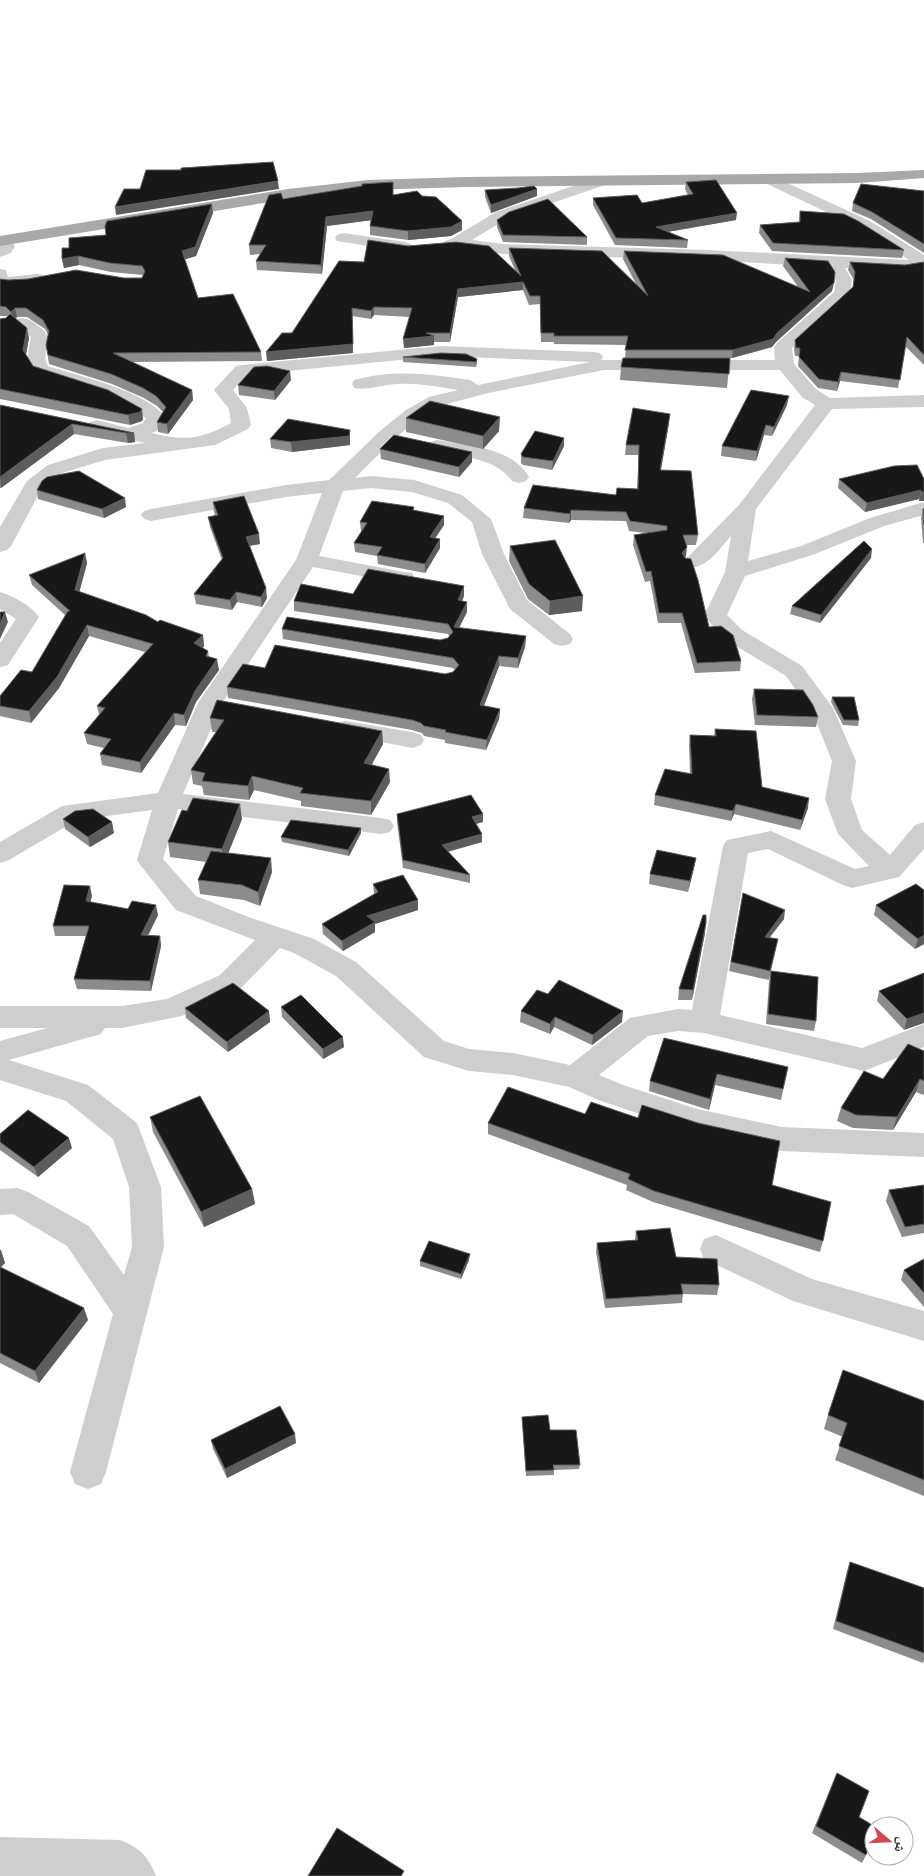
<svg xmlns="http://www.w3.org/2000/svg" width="924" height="1876" viewBox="0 0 924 1876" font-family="Inter,'Noto Naskh Arabic',sans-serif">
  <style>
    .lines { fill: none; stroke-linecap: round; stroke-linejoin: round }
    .minor { fill: #cecece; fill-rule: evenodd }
    .primary { fill: #a9a9a9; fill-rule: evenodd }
    .wall { fill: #8c8c8c }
    .shaded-wall { fill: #5d5d5d }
    .building { fill: #181818; stroke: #5d5d5d }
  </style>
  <rect width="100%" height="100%" fill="#fff"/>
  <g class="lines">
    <g class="minor">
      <path d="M 770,175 L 870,221 L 924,255 L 924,268 L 904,271 L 845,268 L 852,280 L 850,294 L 792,348 L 794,364 L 816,389 L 830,398 L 924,395 L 924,407 L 832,409 L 756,509 L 748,561 L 801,546 L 870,518 L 924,502 L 924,515 L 884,526 L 815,554 L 745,576 L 727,615 L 742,630 L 802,666 L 833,708 L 856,761 L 851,799 L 862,830 L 890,855 L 915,825 L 924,822 L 924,849 L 899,877 L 852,888 L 843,885 L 768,849 L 748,853 L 720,1015 L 862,1048 L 924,1024 L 924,1047 L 864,1071 L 704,1033 L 678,1031 L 648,1036 L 599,1075 L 623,1085 L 697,1109 L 782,1127 L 924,1133 L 924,1157 L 782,1151 L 697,1133 L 601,1101 L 569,1087 L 513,1075 L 469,1071 L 424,1057 L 336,976 L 294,953 L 280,948 L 240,989 L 182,1016 L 122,1028 L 105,1028 L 101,1034 L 9,1060 L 88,1085 L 137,1123 L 161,1187 L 164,1247 L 106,1472 L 101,1484 L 88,1489 L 75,1484 L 70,1472 L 113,1314 L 67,1246 L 13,1214 L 0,1215 L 0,1189 L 17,1188 L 28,1192 L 89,1226 L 124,1275 L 132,1247 L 129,1187 L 113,1139 L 66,1101 L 0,1080 L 0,1041 L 47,1028 L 0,1028 L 0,1006 L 122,1006 L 167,999 L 220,975 L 255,940 L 176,910 L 141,866 L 137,860 L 152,810 L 77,820 L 9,860 L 0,863 L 0,842 L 62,806 L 158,793 L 198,703 L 296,560 L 322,493 L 286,497 L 151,521 L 144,519 L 141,515 L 144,511 L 151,509 L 286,485 L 329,480 L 380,431 L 406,410 L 429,397 L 458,390 C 438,387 418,383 398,384 C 384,384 368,391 354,388 L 352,384 L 354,380 C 396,369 429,374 470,380 L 478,385 L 590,362 L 441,356 L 247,375 L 233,390 L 247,408 L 251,425 L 248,429 L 215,445 L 105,460 L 62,473 L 42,488 L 11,546 L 7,550 L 0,552 L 0,527 L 27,481 L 48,465 L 103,448 L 145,443 L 90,430 L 87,426 L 90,422 L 97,420 L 128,428 L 143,423 L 146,418 L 110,398 L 35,374 L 27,360 L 31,337 L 14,323 L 17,319 C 25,317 29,319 36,324 C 62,343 38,347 48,366 C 79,376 147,391 165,417 L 157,431 L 151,433 C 185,441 199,440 231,423 L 229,409 L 214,390 L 236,366 L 242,365 L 441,346 L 594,352 L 600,353 L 603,357 L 601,360 L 775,360 L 774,347 L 777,343 L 834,292 L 836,280 L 828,267 L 707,260 L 503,254 L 451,249 L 445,247 L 443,244 L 445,241 L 451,239 L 496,212 L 603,176 L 608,178 L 611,181 L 608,184 L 508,218 L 472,240 L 503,244 L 707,250 L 909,260 L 858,227 L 765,183 L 762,180 L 765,177 ZM 604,370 L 780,370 L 802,397 L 815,405 L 739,505 L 683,562 L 686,567 C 706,571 719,549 731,536 L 725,572 L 704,616 L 726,640 L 786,676 L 813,714 L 832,761 L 825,799 L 838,834 L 869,866 L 855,869 L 771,831 L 727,840 L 723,846 L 692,1010 L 678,1009 L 630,1018 L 570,1065 L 513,1053 L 469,1049 L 444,1041 L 356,962 L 314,939 L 251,918 L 196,896 L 163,859 L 178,809 L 381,834 L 390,832 L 394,826 L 390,820 L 381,818 L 183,794 L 222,703 L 313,567 L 404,584 L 412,583 L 415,578 L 412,573 L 404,572 L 319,556 L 343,491 L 371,488 L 412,492 L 448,503 L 472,522 L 482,554 L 510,609 L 554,644 L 562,646 L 570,644 L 573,639 L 570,634 L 527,600 L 504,554 L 491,519 L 462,495 L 414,480 L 371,476 L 355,478 L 394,439 L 420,418 L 443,405 L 488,393 Z"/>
      <path d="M 343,233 L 405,242 L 411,244 L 413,247 L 411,250 L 405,252 L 337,241 L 335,238 L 337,235 Z"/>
      <path d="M 3,236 L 9,238 L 15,246 L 11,253 L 0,257 L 0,237 Z"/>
      <path d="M 0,269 L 6,270 L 8,277 L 37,274 L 43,275 L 45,279 L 43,283 C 29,286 15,289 0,286 Z"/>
      <path d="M 437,440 C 469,446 511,447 529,477 L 526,481 L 519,483 L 512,481 C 494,456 458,457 430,450 L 427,446 L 430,442 Z"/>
      <path d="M 0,592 C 13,596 32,606 39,617 L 8,665 L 0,667 L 0,643 L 16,619 L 0,609 Z"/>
      <path d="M 345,721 L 412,732 L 421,735 L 424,740 L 421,745 L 412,748 L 336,733 L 333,728 L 336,723 Z"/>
      <path d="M 716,1235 L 812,1279 L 924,1311 L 924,1341 L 793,1301 L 704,1259 L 700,1249 L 704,1239 Z"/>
      <path d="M 0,1837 L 120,1840 C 140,1848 148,1856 156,1876 L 0,1876 Z"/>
    </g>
    <path class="primary" d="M 924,170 L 924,178 L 858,183 L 466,187 L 368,190 L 288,199 L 0,246 L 0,236 L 288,189 L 368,180 L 466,177 L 858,173 Z"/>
  </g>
  <g class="wall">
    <path d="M 686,182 L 736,220 L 668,232 L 688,240 L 687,248 L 615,245 L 593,205 L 593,198 L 642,203 L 688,195 L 685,189 Z"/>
    <path d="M 485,190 L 537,196 L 491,213 L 485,197 Z"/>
    <path d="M 924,191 L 924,253 L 871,219 L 852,211 L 853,203 Z"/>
    <path d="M 393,195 L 422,196 L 462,230 L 451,236 L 408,240 L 370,235 L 370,226 L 371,220 L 327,226 L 322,274 L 257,270 L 256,261 L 260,254 L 250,255 L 249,245 L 283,199 Z"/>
    <path d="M 800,211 L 904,250 L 902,258 L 772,251 L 759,233 L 760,225 L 799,222 Z"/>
    <path d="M 213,213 L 196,256 L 184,259 L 198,298 L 261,352 L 262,361 L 133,362 L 192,390 L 193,400 L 168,434 L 158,432 L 157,422 L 163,412 L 157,406 L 144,398 L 112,384 L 49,364 L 46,345 L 48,335 L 45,329 L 27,317 L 17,317 L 16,318 L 29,338 L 26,355 L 33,366 L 143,419 L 142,421 L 130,425 L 0,399 L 0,319 L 6,318 L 8,316 L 0,316 L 0,279 L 8,280 L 142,278 L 143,275 L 111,272 L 79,265 L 64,268 L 62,259 L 69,248 L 106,235 Z"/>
    <path d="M 497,220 L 587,237 L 587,245 L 503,242 L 497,227 Z"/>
    <path d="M 509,248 L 637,286 L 623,259 L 624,251 L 799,288 L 783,266 L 785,258 L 835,272 L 832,291 L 776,342 L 772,347 L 732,358 L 625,358 L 626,345 L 554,344 L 554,342 L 541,342 L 540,304 L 529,305 L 523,290 L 458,297 L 450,342 L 434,342 L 434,345 L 404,348 L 410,317 L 374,315 L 371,319 L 352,316 L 353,353 L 267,361 L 292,333 L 339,261 L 515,270 L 509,256 Z"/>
    <path d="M 850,262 L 905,265 L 924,262 L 924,365 L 905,346 L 898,388 L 840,381 L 837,391 L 818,388 L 798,366 L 799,356 L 795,356 L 794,349 L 795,340 L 853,287 L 854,280 L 848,270 Z"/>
    <path d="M 403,357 L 477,359 L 477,364 L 476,367 L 403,362 Z"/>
    <path d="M 730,358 L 727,388 L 620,380 L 621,367 Z"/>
    <path d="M 291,380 L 275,400 L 239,395 L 238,385 Z"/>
    <path d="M 0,405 L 134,433 L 135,442 L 128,443 L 74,434 L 1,488 L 0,488 Z"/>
    <path d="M 787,405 L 772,436 L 764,435 L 756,461 L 721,456 L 722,446 Z"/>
    <path d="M 406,418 L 499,431 L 483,449 L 406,432 Z"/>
    <path d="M 669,423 L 661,470 L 698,535 L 696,545 L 686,545 L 685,558 L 709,627 L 741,661 L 740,671 L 695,673 L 681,623 L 658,623 L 650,581 L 645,582 L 633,545 L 634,535 L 646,533 L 629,531 L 626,521 L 571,520 L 569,523 L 523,518 L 524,508 L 616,495 L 637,489 L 639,455 L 625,455 L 626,445 Z"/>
    <path d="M 270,439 L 350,440 L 350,445 L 292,452 L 271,448 Z"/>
    <path d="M 564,446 L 552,470 L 523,465 L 521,463 L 521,454 Z"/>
    <path d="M 380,449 L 472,452 L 472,462 L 459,477 L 381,459 Z"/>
    <path d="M 839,479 L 924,479 L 924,501 L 919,501 L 919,499 L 865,512 L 838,488 Z"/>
    <path d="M 37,490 L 126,507 L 104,518 L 38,499 Z"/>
    <path d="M 213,502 L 260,544 L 250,546 L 267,598 L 262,607 L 237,602 L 232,610 L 196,604 L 194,594 L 222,560 L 210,527 L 208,517 L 215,516 L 214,512 Z"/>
    <path d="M 924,508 L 924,543 L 923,543 L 921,518 L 923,509 Z"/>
    <path d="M 414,510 L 444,525 L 435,538 L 440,548 L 425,573 L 378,564 L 377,556 L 355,552 L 354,543 L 362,531 L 361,531 L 360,522 Z"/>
    <path d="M 510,546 L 582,611 L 549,615 L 528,599 L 509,561 Z"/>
    <path d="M 85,553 L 87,563 L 79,592 L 158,622 L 203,635 L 204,646 L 203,648 L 208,651 L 209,657 L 219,670 L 196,702 L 186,726 L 175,725 L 141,773 L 102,765 L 100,754 L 104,748 L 87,744 L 84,733 L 99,715 L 97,706 L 145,652 L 89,636 L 59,688 L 31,723 L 0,716 L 0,696 L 32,672 L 65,615 L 32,585 L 29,575 Z"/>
    <path d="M 871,558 L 820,623 L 790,614 L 792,606 Z"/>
    <path d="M 464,586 L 464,596 L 462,601 L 467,602 L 467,612 L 459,628 L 526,636 L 525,647 L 518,668 L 499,666 L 484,706 L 500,709 L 499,719 L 486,750 L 445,743 L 445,740 L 424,736 L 422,733 L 412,730 L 228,698 L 227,687 L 265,668 L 445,674 L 453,672 L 455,670 L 453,668 L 283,639 L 282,629 L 440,640 L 448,638 L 449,636 L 448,634 L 294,611 L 294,601 L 353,594 Z"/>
    <path d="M 754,689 L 818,717 L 816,727 L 755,725 L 752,699 Z"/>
    <path d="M 832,697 L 859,720 L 858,726 L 843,725 L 831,702 Z"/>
    <path d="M 210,718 L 382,731 L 383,744 L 372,764 L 390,782 L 371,815 L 301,806 L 301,801 L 254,790 L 249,800 L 204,795 L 202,786 L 193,784 L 191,770 L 216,732 L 212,732 Z"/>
    <path d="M 715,729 L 762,787 L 808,808 L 800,830 L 734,814 L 731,821 L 654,805 L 655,795 L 690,773 L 689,745 L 690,735 L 714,736 Z"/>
    <path d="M 397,814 L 483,822 L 476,824 L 482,842 L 448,852 L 470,875 L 470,883 L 403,868 L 397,822 Z"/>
    <path d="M 63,819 L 114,833 L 90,847 L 65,829 Z"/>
    <path d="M 242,819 L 228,853 L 272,872 L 260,906 L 244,900 L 200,894 L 198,880 L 206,862 L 170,857 L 168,842 Z"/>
    <path d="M 361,828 L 361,833 L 349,856 L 282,842 L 281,837 Z"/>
    <path d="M 696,858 L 694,868 L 688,892 L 649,884 L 650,874 Z"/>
    <path d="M 373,884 L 418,910 L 375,924 L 375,932 L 343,951 L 323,934 L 322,924 L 374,894 Z"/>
    <path d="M 916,884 L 924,944 L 915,949 L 874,915 L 876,905 Z"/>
    <path d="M 743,893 L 784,919 L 769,938 L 776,948 L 769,980 L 729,971 Z"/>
    <path d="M 92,896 L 90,902 L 158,915 L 148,936 L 160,936 L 161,946 L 151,991 L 77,989 L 74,979 L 86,936 L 55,936 L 53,926 Z"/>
    <path d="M 705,933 L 692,1000 L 678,1000 L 679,989 Z"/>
    <path d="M 771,971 L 816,1021 L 814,1031 L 766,1024 L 769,982 Z"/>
    <path d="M 924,973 L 904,1030 L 877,1001 L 879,991 Z"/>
    <path d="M 548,994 L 622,1022 L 592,1045 L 554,1027 L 550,1034 L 520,1022 L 521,1011 Z"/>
    <path d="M 281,1007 L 344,1047 L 323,1059 L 282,1017 Z"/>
    <path d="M 185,1008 L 269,1011 L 270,1022 L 228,1052 L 186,1018 Z"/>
    <path d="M 924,1051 L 924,1094 L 923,1095 L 916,1092 L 893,1130 L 853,1128 L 837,1121 L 841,1108 Z"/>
    <path d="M 788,1067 L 781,1100 L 715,1085 L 709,1110 L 649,1091 L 650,1081 Z"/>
    <path d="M 150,1117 L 252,1189 L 255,1204 L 204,1227 L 153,1132 Z"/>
    <path d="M 488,1123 L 772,1185 L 823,1241 L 820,1252 L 653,1202 L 626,1190 L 627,1185 L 488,1134 Z"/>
    <path d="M 0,1134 L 72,1148 L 38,1177 L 0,1150 Z"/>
    <path d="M 924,1185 L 924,1233 L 902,1237 L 886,1201 L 889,1190 Z"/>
    <path d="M 636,1231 L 719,1285 L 717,1295 L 683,1294 L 682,1303 L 605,1308 L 596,1252 L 597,1243 L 635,1240 Z"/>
    <path d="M 0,1249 L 5,1263 L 1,1267 L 88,1320 L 39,1383 L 0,1363 Z"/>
    <path d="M 924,1259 L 924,1307 L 901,1280 L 904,1270 Z"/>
    <path d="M 469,1260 L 461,1279 L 420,1266 L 420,1261 Z"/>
    <path d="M 924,1401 L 924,1496 L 835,1460 L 843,1437 L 824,1429 L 828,1415 Z"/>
    <path d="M 522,1417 L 550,1430 L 580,1465 L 579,1469 L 554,1470 L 554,1475 L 526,1476 Z"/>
    <path d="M 211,1440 L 296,1443 L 227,1478 L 213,1449 Z"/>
    <path d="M 850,1562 L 924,1588 L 924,1660 L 923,1663 L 833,1629 L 847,1571 Z"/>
    <path d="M 837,1773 L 859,1817 L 866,1855 L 862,1863 L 812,1833 Z"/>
  </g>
  <g class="shaded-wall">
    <path d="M 278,181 L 279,189 L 116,215 L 115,207 Z"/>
    <path d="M 537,189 L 537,196 L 491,213 L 491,205 Z"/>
    <path d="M 212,204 L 213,213 L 196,256 L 183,260 L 182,251 Z"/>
    <path d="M 373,211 L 373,220 L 327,226 L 322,274 L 321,265 L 326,217 Z"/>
    <path d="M 737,213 L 736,220 L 655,234 L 656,227 Z"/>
    <path d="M 462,221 L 462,230 L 451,236 L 408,240 L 408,231 Z"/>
    <path d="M 78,256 L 79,265 L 64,268 L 62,259 Z"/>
    <path d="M 523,282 L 523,290 L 458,297 L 450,342 L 450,333 L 458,289 Z"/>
    <path d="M 834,283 L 832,291 L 776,342 L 772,347 L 732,358 L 733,350 L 777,333 Z"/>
    <path d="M 374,307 L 374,315 L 371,319 L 371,311 Z"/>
    <path d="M 15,308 L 17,317 L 13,322 L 11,312 Z"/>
    <path d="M 352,308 L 353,353 L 267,361 L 266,352 Z"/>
    <path d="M 27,328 L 29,338 L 25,360 L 23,350 Z"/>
    <path d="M 434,336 L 434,345 L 404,348 L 403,339 Z"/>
    <path d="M 290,371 L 291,380 L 275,400 L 274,391 Z"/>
    <path d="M 841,372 L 840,381 L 837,391 L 838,382 Z"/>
    <path d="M 192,390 L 193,400 L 168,434 L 167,424 Z"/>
    <path d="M 789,396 L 787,405 L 772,436 L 774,427 Z"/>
    <path d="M 142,409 L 143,419 L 142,421 L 130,425 L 128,415 Z"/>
    <path d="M 670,414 L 669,423 L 659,480 L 660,470 Z"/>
    <path d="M 500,417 L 499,431 L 483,449 L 483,436 Z"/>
    <path d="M 72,424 L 74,434 L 1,488 L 0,477 Z"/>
    <path d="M 766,425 L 764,435 L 756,461 L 757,451 Z"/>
    <path d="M 350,430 L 350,445 L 292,452 L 291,442 Z"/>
    <path d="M 126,433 L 134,433 L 135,442 L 128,443 Z"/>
    <path d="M 564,438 L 564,446 L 552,470 L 553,461 Z"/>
    <path d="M 472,452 L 472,462 L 459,477 L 459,467 Z"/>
    <path d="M 921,490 L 919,499 L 865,512 L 867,503 Z"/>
    <path d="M 921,492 L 924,492 L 924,501 L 919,501 Z"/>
    <path d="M 125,498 L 126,507 L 104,518 L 102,509 Z"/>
    <path d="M 571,510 L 571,520 L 569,523 L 570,514 Z"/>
    <path d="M 444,516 L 444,525 L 430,546 L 430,537 Z"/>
    <path d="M 259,534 L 260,544 L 247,546 L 246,537 Z"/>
    <path d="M 440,539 L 440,548 L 425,573 L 425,564 Z"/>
    <path d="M 687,547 L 686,556 L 681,563 L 682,553 Z"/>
    <path d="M 872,549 L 871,558 L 820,623 L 821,615 Z"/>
    <path d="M 85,553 L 87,563 L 77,601 L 75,590 Z"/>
    <path d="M 464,586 L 464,596 L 458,610 L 458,600 Z"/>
    <path d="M 266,588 L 267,598 L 262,607 L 261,597 Z"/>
    <path d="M 236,592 L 237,602 L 232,610 L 230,600 Z"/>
    <path d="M 583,596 L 582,611 L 549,615 L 550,601 Z"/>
    <path d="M 467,602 L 467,612 L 454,637 L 454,627 Z"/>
    <path d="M 5,612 L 8,622 L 0,639 L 0,624 Z"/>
    <path d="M 87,625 L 89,636 L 59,688 L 31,723 L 29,711 Z"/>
    <path d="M 203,635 L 204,646 L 196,654 L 194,643 Z"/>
    <path d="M 526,636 L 525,647 L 518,668 L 518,658 Z"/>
    <path d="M 499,656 L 499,666 L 480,716 L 480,705 Z"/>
    <path d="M 217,659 L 219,670 L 196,702 L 186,726 L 184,715 L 195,691 Z"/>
    <path d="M 500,709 L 499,719 L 486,750 L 487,740 Z"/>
    <path d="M 174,713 L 175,725 L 141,773 L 140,762 Z"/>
    <path d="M 382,731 L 383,744 L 365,777 L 364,763 Z"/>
    <path d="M 389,769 L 390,782 L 371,815 L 371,801 Z"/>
    <path d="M 252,776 L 254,790 L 249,800 L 248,786 Z"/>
    <path d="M 809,798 L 808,808 L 800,830 L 802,820 Z"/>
    <path d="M 240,804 L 242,819 L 224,864 L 222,849 Z"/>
    <path d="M 736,804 L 734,814 L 731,821 L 733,811 Z"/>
    <path d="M 483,814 L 483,822 L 472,825 L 472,817 Z"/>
    <path d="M 112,822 L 114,833 L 90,847 L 88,837 Z"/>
    <path d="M 361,828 L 361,833 L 349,856 L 348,850 Z"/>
    <path d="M 482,834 L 482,842 L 442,853 L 442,845 Z"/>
    <path d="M 271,858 L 272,872 L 260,906 L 258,892 Z"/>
    <path d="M 696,858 L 694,868 L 688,892 L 690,881 Z"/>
    <path d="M 90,886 L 92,896 L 88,911 L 86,901 Z"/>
    <path d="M 418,900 L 418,910 L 375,924 L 375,932 L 343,951 L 342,941 L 367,916 Z"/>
    <path d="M 156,905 L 158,915 L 143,945 L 141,935 Z"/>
    <path d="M 785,910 L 784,919 L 763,946 L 765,937 Z"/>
    <path d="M 706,923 L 705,933 L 692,1000 L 693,990 Z"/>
    <path d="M 924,935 L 924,944 L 915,949 L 918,939 Z"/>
    <path d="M 160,936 L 161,946 L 151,991 L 150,981 Z"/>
    <path d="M 269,1011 L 270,1022 L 228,1052 L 227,1042 Z"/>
    <path d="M 623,1011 L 622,1022 L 592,1045 L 593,1035 Z"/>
    <path d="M 924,1013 L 924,1023 L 904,1030 L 907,1019 Z"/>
    <path d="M 555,1017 L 554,1027 L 550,1034 L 550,1024 Z"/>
    <path d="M 343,1037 L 344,1047 L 323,1059 L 323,1049 Z"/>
    <path d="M 717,1074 L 715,1085 L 709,1110 L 710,1099 Z"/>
    <path d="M 920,1079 L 916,1092 L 893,1130 L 897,1117 Z"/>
    <path d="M 69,1138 L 72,1148 L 38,1177 L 34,1167 Z"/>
    <path d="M 252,1189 L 255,1204 L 204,1227 L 201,1212 Z"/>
    <path d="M 0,1250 L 1,1250 L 5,1263 L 0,1268 Z"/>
    <path d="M 470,1254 L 469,1260 L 461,1279 L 461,1274 Z"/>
    <path d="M 84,1308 L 88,1320 L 39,1383 L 35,1371 Z"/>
    <path d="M 295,1434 L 296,1443 L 227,1478 L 225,1469 Z"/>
  </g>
  <g class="building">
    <path d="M 273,162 L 278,181 L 115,207 L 124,189 L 140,189 L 146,170 L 181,170 L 181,168 Z"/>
    <path d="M 716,180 L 737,213 L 656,227 L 688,240 L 616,238 L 593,198 L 637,195 L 642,203 L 693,194 L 686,182 Z"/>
    <path d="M 393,182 L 393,195 L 417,191 L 422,196 L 436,197 L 462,221 L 451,227 L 408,231 L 370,226 L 373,211 L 326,217 L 321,265 L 256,261 L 266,245 L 249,245 L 269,195 L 281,193 L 283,199 L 362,186 L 362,184 Z"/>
    <path d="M 861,184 L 924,191 L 924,244 L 872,212 L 853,203 Z"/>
    <path d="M 534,186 L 537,189 L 491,205 L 485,190 L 518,188 Z"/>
    <path d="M 548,199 L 587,237 L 503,235 L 497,220 L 509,212 Z"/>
    <path d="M 212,204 L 195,247 L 182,251 L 198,298 L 233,294 L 261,352 L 113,353 L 192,390 L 167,424 L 157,422 L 166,407 L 156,396 L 143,388 L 111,374 L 48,355 L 46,345 L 49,331 L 43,320 L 26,308 L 15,308 L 11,312 L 6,307 L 0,306 L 0,279 L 8,280 L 28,279 L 76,270 L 124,278 L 142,278 L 145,271 L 142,266 L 110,263 L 78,256 L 62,259 L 62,248 L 69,248 L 69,238 L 106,235 L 105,226 L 107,221 Z"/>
    <path d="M 800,211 L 844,214 L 858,221 L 904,250 L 773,243 L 760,225 L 800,222 Z"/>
    <path d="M 368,240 L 408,246 L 456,242 L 489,246 L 521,276 L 509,248 L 602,251 L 648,296 L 624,251 L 723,255 L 810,292 L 785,258 L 828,261 L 835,272 L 834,283 L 777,333 L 773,339 L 733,350 L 625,350 L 628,336 L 554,336 L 554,333 L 541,333 L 540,296 L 530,296 L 523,282 L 458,289 L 450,333 L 426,333 L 434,336 L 403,339 L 412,308 L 374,307 L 371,311 L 352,308 L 353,344 L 266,352 L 282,333 L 292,333 L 339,261 L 364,262 Z"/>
    <path d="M 850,262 L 905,265 L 924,262 L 924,355 L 907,337 L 900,380 L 841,372 L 838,382 L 819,379 L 799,357 L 800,348 L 796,348 L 795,340 L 853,287 L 855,272 Z"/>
    <path d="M 10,314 L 27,328 L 23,350 L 33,366 L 108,390 L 142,409 L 140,412 L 128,415 L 0,389 L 0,319 L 6,318 Z"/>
    <path d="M 441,353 L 466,354 L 477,359 L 476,362 L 403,357 Z"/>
    <path d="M 623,358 L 730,358 L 729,374 L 621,367 Z"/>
    <path d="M 267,366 L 290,371 L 274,391 L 238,385 L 254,367 Z"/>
    <path d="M 751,390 L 789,396 L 774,427 L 766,425 L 757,451 L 722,446 Z"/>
    <path d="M 430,401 L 500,417 L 483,436 L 406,418 Z"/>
    <path d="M 0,405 L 134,433 L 126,433 L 72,424 L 0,477 Z"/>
    <path d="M 633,408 L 670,414 L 660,470 L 691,471 L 698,535 L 683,535 L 687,547 L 682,553 L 685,558 L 691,559 L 698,580 L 709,627 L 721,626 L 733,635 L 741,661 L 697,663 L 682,613 L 659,613 L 651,571 L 646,572 L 634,535 L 667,530 L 667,526 L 630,521 L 626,512 L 571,510 L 570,514 L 524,508 L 533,485 L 616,495 L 617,488 L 638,489 L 639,445 L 626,445 Z"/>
    <path d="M 288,419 L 350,430 L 349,436 L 291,442 L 270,439 Z"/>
    <path d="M 535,431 L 564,438 L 553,461 L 523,457 L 521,454 Z"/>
    <path d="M 394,435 L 472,452 L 459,467 L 380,449 Z"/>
    <path d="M 917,465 L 924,479 L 924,492 L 921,492 L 921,490 L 867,503 L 839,479 L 894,466 Z"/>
    <path d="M 79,471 L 125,498 L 102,509 L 37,490 L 42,481 L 47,477 Z"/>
    <path d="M 244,496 L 259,534 L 246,537 L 266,588 L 261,597 L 236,592 L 230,600 L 194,594 L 223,558 L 208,517 L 218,515 L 213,502 Z"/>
    <path d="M 372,501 L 414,507 L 413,510 L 444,516 L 430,537 L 440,539 L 425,564 L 377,555 L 382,547 L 354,543 L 367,523 L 360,522 Z"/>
    <path d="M 924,508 L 924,525 L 923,509 Z"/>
    <path d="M 555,540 L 583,596 L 550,601 L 529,584 L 510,546 Z"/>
    <path d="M 864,541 L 872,549 L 821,615 L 792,606 Z"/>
    <path d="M 85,553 L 75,590 L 146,615 L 158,622 L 160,620 L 203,635 L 194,643 L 208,651 L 206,656 L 217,659 L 195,691 L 184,715 L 174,713 L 140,762 L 100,754 L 111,739 L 84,733 L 105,708 L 97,706 L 153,644 L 87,625 L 57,677 L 29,711 L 0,706 L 0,696 L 21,670 L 32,672 L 68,611 L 70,611 L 29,575 Z"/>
    <path d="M 368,569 L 464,586 L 458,600 L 467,602 L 454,627 L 526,636 L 518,658 L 499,656 L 480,705 L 500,709 L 487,740 L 445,732 L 446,730 L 424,726 L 421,723 L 412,720 L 227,687 L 243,664 L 265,668 L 275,645 L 445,674 L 453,672 L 459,665 L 453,658 L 282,629 L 287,617 L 440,640 L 448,638 L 453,632 L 448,624 L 294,601 L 301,584 L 353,594 Z"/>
    <path d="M 0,612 L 5,612 L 0,624 Z"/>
    <path d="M 754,689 L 803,690 L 813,705 L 818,717 L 757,715 Z"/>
    <path d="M 832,697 L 854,697 L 859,720 L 844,720 Z"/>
    <path d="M 217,700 L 382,731 L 364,763 L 389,769 L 371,801 L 300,793 L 303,788 L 252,776 L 248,786 L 202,781 L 205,773 L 191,770 L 224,720 L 210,718 Z"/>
    <path d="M 715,729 L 756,731 L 762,787 L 809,798 L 802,820 L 736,804 L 733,811 L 655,795 L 665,769 L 692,774 L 690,735 L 716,736 Z"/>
    <path d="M 471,795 L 483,814 L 472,817 L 482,834 L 442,845 L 470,875 L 403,860 L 397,814 Z"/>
    <path d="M 193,798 L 240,804 L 222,849 L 168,842 L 182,810 L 187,811 Z"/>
    <path d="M 93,809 L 112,822 L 88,837 L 63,819 L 75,811 Z"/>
    <path d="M 291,820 L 361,828 L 348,850 L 281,837 Z"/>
    <path d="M 657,850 L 696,858 L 690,881 L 650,874 Z"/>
    <path d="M 211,851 L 271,858 L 258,892 L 242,885 L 198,880 Z"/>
    <path d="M 403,875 L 418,900 L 367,916 L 375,922 L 342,941 L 322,924 L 378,892 L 373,884 Z"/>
    <path d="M 916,884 L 924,890 L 924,935 L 918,939 L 876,905 Z"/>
    <path d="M 64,885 L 90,886 L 86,901 L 128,909 L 132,901 L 156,905 L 141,935 L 160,936 L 150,981 L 74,979 L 89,926 L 53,926 Z"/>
    <path d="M 743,893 L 785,910 L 765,937 L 778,939 L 770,971 L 731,962 Z"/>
    <path d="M 703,915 L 706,915 L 706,923 L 693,990 L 679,989 Z"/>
    <path d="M 771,971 L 818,977 L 816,1021 L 768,1014 Z"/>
    <path d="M 924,973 L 924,1013 L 907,1019 L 879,991 Z"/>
    <path d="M 559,980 L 623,1011 L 593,1035 L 555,1017 L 550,1024 L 521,1011 L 537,990 L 548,994 Z"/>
    <path d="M 233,983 L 269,1011 L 227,1042 L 185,1008 Z"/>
    <path d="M 301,995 L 343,1037 L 323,1049 L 281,1007 Z"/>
    <path d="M 664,1038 L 788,1067 L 783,1089 L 717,1074 L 710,1099 L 650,1081 Z"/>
    <path d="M 908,1044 L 924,1051 L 924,1081 L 920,1079 L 897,1117 L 856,1115 L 841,1108 L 864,1071 L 883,1079 Z"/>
    <path d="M 508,1087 L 585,1114 L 591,1102 L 638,1118 L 642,1105 L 698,1123 L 780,1141 L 772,1185 L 831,1202 L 823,1241 L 654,1191 L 628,1179 L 630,1174 L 488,1123 Z"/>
    <path d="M 200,1096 L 252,1189 L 201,1212 L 150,1117 Z"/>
    <path d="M 28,1110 L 69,1138 L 34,1167 L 0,1142 L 0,1134 Z"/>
    <path d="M 924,1185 L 924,1224 L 905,1227 L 889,1190 Z"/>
    <path d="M 670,1228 L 676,1257 L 717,1259 L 719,1285 L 681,1284 L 683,1294 L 606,1299 L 597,1243 L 638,1240 L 636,1231 Z"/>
    <path d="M 429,1241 L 470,1254 L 461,1274 L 420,1261 Z"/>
    <path d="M 924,1259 L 924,1293 L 904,1270 Z"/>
    <path d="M 0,1267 L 84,1308 L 35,1371 L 0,1353 Z"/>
    <path d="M 843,1370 L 924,1401 L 924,1480 L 839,1446 L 847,1423 L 828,1415 Z"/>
    <path d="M 280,1406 L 295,1434 L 225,1469 L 211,1440 Z"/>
    <path d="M 548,1415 L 550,1430 L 576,1430 L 580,1465 L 553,1465 L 554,1470 L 526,1471 L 522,1417 Z"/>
    <path d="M 850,1562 L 924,1588 L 924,1653 L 836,1621 Z"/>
    <path d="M 837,1773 L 869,1791 L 859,1817 L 874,1826 L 874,1834 L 866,1855 L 816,1826 Z"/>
    <path d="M 337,1828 L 404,1871 L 401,1876 L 308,1876 Z"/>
  </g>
  <g transform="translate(889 1841) rotate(109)"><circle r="24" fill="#ffffff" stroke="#adadad"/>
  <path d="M0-4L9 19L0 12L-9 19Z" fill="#d34754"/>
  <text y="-8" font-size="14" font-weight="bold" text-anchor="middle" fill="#313131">ش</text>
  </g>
</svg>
